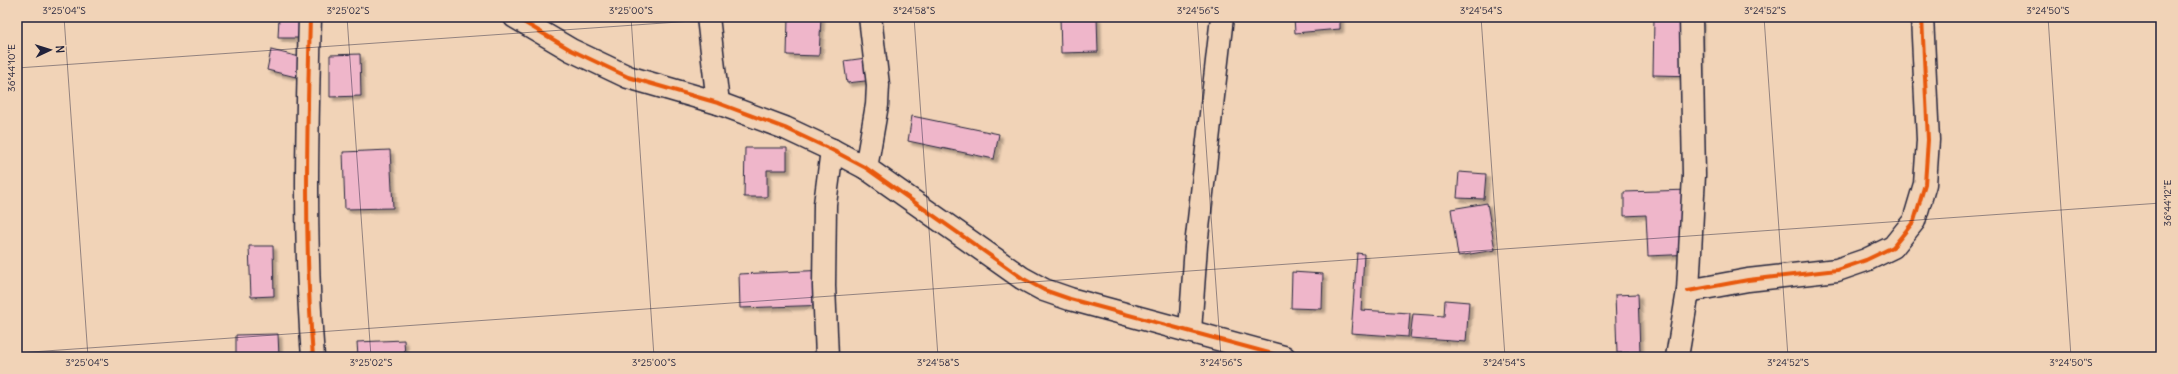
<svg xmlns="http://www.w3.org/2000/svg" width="2178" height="374" viewBox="0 0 2178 374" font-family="Delius,sans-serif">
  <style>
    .building { fill: #efb6ca; stroke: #22223b; filter: url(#shadow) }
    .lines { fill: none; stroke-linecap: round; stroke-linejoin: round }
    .minor-casing { stroke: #22223b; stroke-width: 25 }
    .minor { stroke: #f1d3b7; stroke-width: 22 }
    .cycleway-casing { stroke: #f1d3b7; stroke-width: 6 }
    .cycleway { stroke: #e8590c; stroke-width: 4 }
    .ticks { fill: none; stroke: #22223b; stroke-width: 1; stroke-opacity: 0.45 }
    .neatline { fill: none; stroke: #22223b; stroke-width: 1.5 }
    .ticks-label { font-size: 10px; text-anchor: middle; fill: #22223b }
  </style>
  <defs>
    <filter id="shadow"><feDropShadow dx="3.5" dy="3.5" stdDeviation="1" flood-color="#0004"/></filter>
  </defs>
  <rect width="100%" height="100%" fill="#f1d3b7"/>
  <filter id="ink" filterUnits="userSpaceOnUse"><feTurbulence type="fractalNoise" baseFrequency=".025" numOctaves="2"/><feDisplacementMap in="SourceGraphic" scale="8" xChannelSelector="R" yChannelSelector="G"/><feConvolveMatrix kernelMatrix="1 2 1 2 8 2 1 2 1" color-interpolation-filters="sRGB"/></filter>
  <g filter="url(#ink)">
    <g class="building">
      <path d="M 279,17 L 313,17 L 312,38 L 278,38 Z"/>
      <path d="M 788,17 L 821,17 L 819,56 L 787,55 Z"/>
      <path d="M 1060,17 L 1097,17 L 1098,52 L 1061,53 Z"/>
      <path d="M 1294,17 L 1340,17 L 1340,29 L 1295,33 Z"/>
      <path d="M 1654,18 L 1701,20 L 1700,76 L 1653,75 Z"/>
      <path d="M 271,50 L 300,57 L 296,77 L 267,70 Z"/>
      <path d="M 360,54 L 361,96 L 330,97 L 330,55 Z"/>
      <path d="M 880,56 L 883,79 L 847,83 L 844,61 Z"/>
      <path d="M 912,116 L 999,134 L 994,159 L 908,141 Z"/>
      <path d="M 745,148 L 787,148 L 787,170 L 767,170 L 767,197 L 744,197 Z"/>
      <path d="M 390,150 L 393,208 L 345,209 L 343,152 Z"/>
      <path d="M 1459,172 L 1486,174 L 1484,199 L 1457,198 Z"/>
      <path d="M 1690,190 L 1693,254 L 1648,256 L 1646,215 L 1624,216 L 1624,192 Z"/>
      <path d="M 1487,203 L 1495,250 L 1458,256 L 1451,209 Z"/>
      <path d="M 249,246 L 273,246 L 274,296 L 251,297 Z"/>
      <path d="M 1357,253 L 1364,254 L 1361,310 L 1410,313 L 1408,337 L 1351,333 Z"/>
      <path d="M 827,270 L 829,305 L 740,308 L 739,274 Z"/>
      <path d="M 1292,272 L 1323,274 L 1322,309 L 1291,308 Z"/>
      <path d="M 1638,294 L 1640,352 L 1617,353 L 1615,295 Z"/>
      <path d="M 1445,300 L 1469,302 L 1466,342 L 1410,338 L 1413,314 L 1444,316 Z"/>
      <path d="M 278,334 L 279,357 L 236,357 L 236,335 Z"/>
      <path d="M 404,340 L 405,357 L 358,357 L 357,342 Z"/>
    </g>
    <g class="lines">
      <g class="minor-casing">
        <g id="minor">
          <path d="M 310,17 C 307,130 304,244 313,357"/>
          <path d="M 515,17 L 571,50 L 628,77 L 718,103 L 785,128 L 832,150 L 866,168 L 1022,278 L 1044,290 L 1070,299 L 1284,357"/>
          <path d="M 708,17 L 718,103"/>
          <path d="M 866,168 L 877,105 L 878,85 L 870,17"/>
          <path d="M 1688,291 L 1748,280 L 1837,270 L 1866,260 L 1893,247 L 1914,221 L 1925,184 L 1928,140 L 1922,17"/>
          <path d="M 1190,331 L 1196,246 L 1222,17"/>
          <path d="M 827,357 L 824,286 L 825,204 L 832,150"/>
          <path d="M 1677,357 L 1688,291 L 1694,175 L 1691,17"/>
        </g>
      </g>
      <use href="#minor" class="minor"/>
      <g class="cycleway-casing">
        <g id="cycleway">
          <path d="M 310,17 C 307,130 304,244 313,357"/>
          <path d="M 515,17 L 571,50 L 628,77 L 718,103 L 785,128 L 832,150 L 866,168 L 1022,278 L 1044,290 L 1070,299 L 1284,357"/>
          <path d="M 1688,291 L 1748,280 L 1837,270 L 1866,260 L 1893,247 L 1914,221 L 1925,184 L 1928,140 L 1922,17"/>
        </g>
      </g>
      <use href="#cycleway" class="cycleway"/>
    </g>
  </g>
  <path class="ticks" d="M 64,17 L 88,357M 347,17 L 371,357M 631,17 L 654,357M 914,17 L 938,357M 1197,17 L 1221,357M 1481,17 L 1505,357M 1764,17 L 1788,357M 2048,17 L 2071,357M 17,68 L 750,17M 17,353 L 2161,203"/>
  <rect width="2178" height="374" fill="none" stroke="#f1d3b7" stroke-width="44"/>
  <g transform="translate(50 50) rotate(86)" stroke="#f1d3b7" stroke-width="3" paint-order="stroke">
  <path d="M0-3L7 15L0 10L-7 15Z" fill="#22223b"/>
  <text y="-6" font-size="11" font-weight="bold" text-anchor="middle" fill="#22223b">N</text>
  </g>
  <rect x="22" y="22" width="2134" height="330" class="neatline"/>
  <g class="ticks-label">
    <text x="64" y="14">3°25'04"S</text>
    <text x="348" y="14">3°25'02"S</text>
    <text x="631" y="14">3°25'00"S</text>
    <text x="914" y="14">3°24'58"S</text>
    <text x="1198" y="14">3°24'56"S</text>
    <text x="1481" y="14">3°24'54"S</text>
    <text x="1765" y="14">3°24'52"S</text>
    <text x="2048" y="14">3°24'50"S</text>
    <text transform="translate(11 68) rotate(-90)" y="4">36°44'10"E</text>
    <text transform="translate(2167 203) rotate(-90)" y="4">36°44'12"E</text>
    <text x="87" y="366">3°25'04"S</text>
    <text x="371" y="366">3°25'02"S</text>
    <text x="654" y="366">3°25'00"S</text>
    <text x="938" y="366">3°24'58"S</text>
    <text x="1221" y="366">3°24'56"S</text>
    <text x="1504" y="366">3°24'54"S</text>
    <text x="1788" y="366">3°24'52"S</text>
    <text x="2071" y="366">3°24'50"S</text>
  </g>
</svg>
